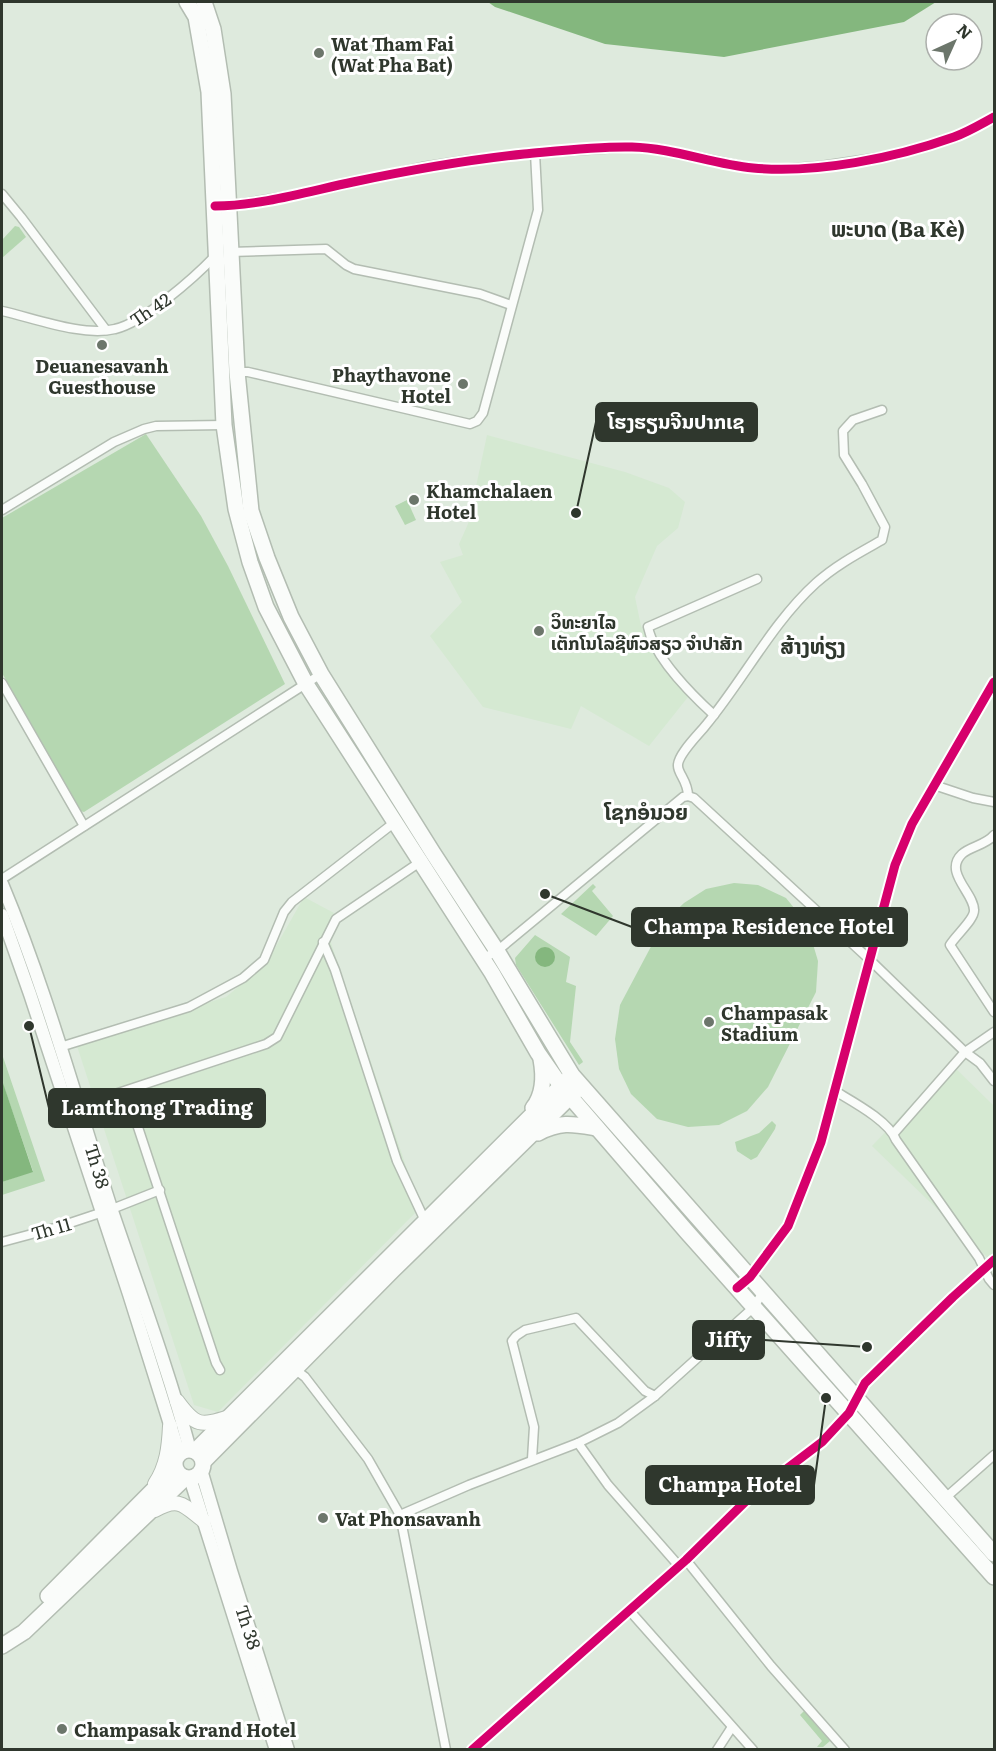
<svg xmlns="http://www.w3.org/2000/svg" width="996" height="1751" viewBox="0 0 996 1751" font-family="Literata,'Noto Sans Lao',serif">
  <style>
    .built { fill: #d5e9d2 }
    .green { fill: #b5d7b1 }
    .water { fill: #84b77e }
    .lines { fill: none; stroke-linecap: round; stroke-linejoin: round }
    .street-casing { stroke: #b3bdb2; stroke-width: 11 }
    .secondary-casing { stroke: #b3bdb2; stroke-width: 15 }
    .primary-casing { stroke: #b3bdb2; stroke-width: 16 }
    .highway-casing { stroke: #b3bdb2; stroke-width: 18 }
    .street { stroke: #fafcfa; stroke-width: 8 }
    .secondary { stroke: #fafcfa; stroke-width: 12 }
    .primary { stroke: #fafcfa; stroke-width: 14 }
    .highway { stroke: #fafcfa; stroke-width: 15 }
    .cycleway-casing { stroke: #fff; stroke-width: 13 }
    .cycleway { stroke: #d6006c; stroke-width: 9 }
    .poi-dot { fill: #6c766b; stroke: #fff; stroke-width: 2 }
    .labels { text-anchor: middle; dominant-baseline: central; stroke-width: 6; stroke-linejoin: round; paint-order: stroke }
    .poi-label { font-size: 18px; font-weight: bold; fill: #2f372d; stroke: #fff; text-anchor: start }
    .street-label { font-size: 18px; fill: #2f372d; stroke: #fff }
    .quarter-label { font-size: 21px; font-weight: bold; fill: #2f372d; stroke: #fff }
    .leader { fill: none; stroke: #2f372d; stroke-width: 2 }
    .callout-dot { fill: #2f372d; stroke: #fff; stroke-width: 2 }
    .callout { fill: #2f372d; stroke: #2f372d; stroke-width: 2 }
    .callout-label { font-size: 20px; text-anchor: middle; font-weight: bold; fill: #fff }
  </style>
  <rect width="100%" height="100%" fill="#deeadd"/>
  <g class="built">
    <path d="M 487,435 L 625,472 L 669,488 L 685,502 L 678,528 L 657,546 L 635,597 L 641,626 L 662,663 L 688,697 L 649,746 L 581,706 L 571,729 L 483,707 L 430,636 L 462,602 L 440,562 L 463,555 L 459,544 L 468,524 Z"/>
    <path d="M 304,897 L 334,913 L 326,928 L 420,1208 L 218,1412 L 194,1405 L 76,1043 L 226,997 L 266,964 Z"/>
    <path d="M 951,1064 L 994,1106 L 994,1251 L 988,1258 L 872,1146 Z"/>
  </g>
  <g class="green">
    <path d="M 15,226 L 19,227 L 26,237 L 2,258 L 2,240 Z"/>
    <path d="M 146,434 L 201,516 L 228,566 L 285,684 L 84,812 L 80,811 L 2,673 L 2,518 Z"/>
    <path d="M 407,500 L 416,520 L 405,525 L 395,506 Z"/>
    <path d="M 734,883 L 758,885 L 786,898 L 807,924 L 818,961 L 816,992 L 768,1087 L 747,1111 L 719,1125 L 688,1127 L 657,1119 L 631,1094 L 619,1069 L 615,1039 L 620,1005 L 664,922 L 684,903 L 706,889 Z"/>
    <path d="M 593,884 L 596,887 L 592,891 L 613,916 L 596,936 L 561,914 Z"/>
    <path d="M 535,935 L 570,957 L 566,982 L 576,986 L 570,1042 L 582,1060 L 583,1062 L 579,1065 L 516,965 L 515,958 Z"/>
    <path d="M 2,1054 L 45,1181 L 2,1195 L 2,1182 L 33,1171 L 3,1084 L 2,1084 Z"/>
    <path d="M 772,1121 L 776,1125 L 775,1129 L 757,1157 L 751,1160 L 737,1151 L 735,1142 L 759,1133 Z"/>
    <path d="M 804,1711 L 830,1741 L 823,1747 L 817,1747 L 822,1741 L 800,1715 Z"/>
  </g>
  <g class="water">
    <path d="M 488,2 L 936,2 L 904,22 L 724,57 L 605,44 L 495,7 Z"/>
    <circle cx="545" cy="957" r="10"/>
    <path d="M 3,1083 L 33,1172 L 2,1182 L 2,1084 Z"/>
  </g>
  <g class="lines">
    <g class="street-casing">
      <g id="street">
        <path d="M 2,194 L 21,217 L 106,330"/>
        <path d="M 227,206 L 306,193 L 422,167 L 468,160 L 535,153 L 631,147 L 660,149 L 751,168 L 783,169 L 821,166 L 896,155 L 956,137 L 994,117"/>
        <path d="M 230,252 L 326,249 L 346,265 L 354,269 L 480,294 L 511,305"/>
        <path d="M 2,311 C 34,318 83,337 115,329 C 143,323 195,277 215,256"/>
        <path d="M 236,372 L 248,372 L 470,424 L 477,421 L 483,413 L 538,210 L 535,153"/>
        <path d="M 2,510 L 114,442 L 144,429 L 156,426 L 224,425"/>
        <path d="M 2,683 L 84,826"/>
        <path d="M 714,715 C 692,695 654,657 648,627 L 757,579"/>
        <path d="M 934,785 L 973,798 L 994,802"/>
        <path d="M 688,796 C 688,781 678,774 678,766 C 677,755 699,734 706,725 C 744,679 772,623 816,583 C 836,565 859,553 882,540 L 885,527 L 862,484 L 844,455 L 843,431 L 853,420 L 882,410"/>
        <path d="M 688,796 L 694,798 L 869,959 L 965,1052 L 980,1063 L 994,1081"/>
        <path d="M 994,835 C 986,845 971,846 962,854 C 943,872 974,893 974,910 C 975,919 955,936 950,945 L 994,1012"/>
        <path d="M 2,879 L 321,674"/>
        <path d="M 323,942 L 335,970 L 397,1161 L 426,1223"/>
        <path d="M 482,959 L 497,951 L 683,797 L 688,796"/>
        <path d="M 60,1047 L 189,1007 L 243,978 L 264,960 L 284,912 L 292,902 L 395,822"/>
        <path d="M 126,1091 L 216,1363 L 220,1370"/>
        <path d="M 835,1091 C 853,1102 889,1121 896,1140 L 979,1258 L 989,1279 L 994,1285"/>
        <path d="M 79,1106 L 266,1044 L 277,1037 L 336,919 L 423,860"/>
        <path d="M 894,1133 L 965,1052 L 994,1032"/>
        <path d="M 2,1242 L 58,1227 L 112,1209 L 160,1190"/>
        <path d="M 750,1278 L 788,1226 L 821,1142 L 895,865 L 912,824 L 994,682"/>
        <path d="M 293,1368 L 305,1377 L 368,1459 L 400,1515"/>
        <path d="M 532,1459 L 534,1427 L 512,1341 L 516,1336 L 525,1330 L 576,1318 L 645,1391 L 655,1396"/>
        <path d="M 943,1500 L 994,1455"/>
        <path d="M 686,1560 L 771,1666 L 845,1750"/>
        <path d="M 679,1566 L 608,1485 L 578,1443 L 618,1423 L 655,1396 L 754,1307 L 763,1292"/>
        <path d="M 629,1610 L 753,1750"/>
        <path d="M 446,1750 L 400,1515 L 469,1485 L 578,1443"/>
        <path d="M 472,1750 L 686,1560 L 751,1496 L 822,1442 L 849,1413 L 865,1383 L 953,1297 L 994,1260"/>
        <path d="M 717,1750 L 732,1727"/>
      </g>
    </g>
    <g class="secondary-casing">
      <g id="secondary">
        <path d="M 2,884 C 46,989 76,1100 111,1208 C 138,1288 168,1368 190,1450"/>
        <path d="M 2,915 L 30,994 L 129,1294 L 179,1453"/>
        <path d="M 201,1470 L 231,1571 L 288,1750"/>
        <path d="M 190,1478 L 276,1750"/>
      </g>
    </g>
    <g class="primary-casing">
      <g id="primary">
        <path d="M 177,1401 C 196,1427 200,1426 230,1417"/>
        <path d="M 155,1484 C 167,1466 169,1447 170,1426"/>
        <path d="M 155,1510 C 180,1496 184,1506 204,1521"/>
      </g>
    </g>
    <g class="highway-casing">
      <g id="highway">
        <path d="M 187,2 L 196,17 L 209,92 L 224,425 L 236,509 L 250,562 L 266,607 L 306,684 L 492,973 L 538,1053 L 561,1086 L 687,1232 L 994,1577"/>
        <path d="M 204,2 L 213,29 L 223,94 L 237,372 L 251,511 L 267,558 L 291,617 L 321,674 L 433,853 L 497,951 L 572,1075 L 994,1554"/>
        <path d="M 533,1108 C 544,1094 544,1075 541,1059"/>
        <path d="M 538,1133 C 561,1121 573,1124 597,1128"/>
        <circle cx="189" cy="1464" r="14"/>
        <path d="M 195,1451 L 568,1079"/>
        <path d="M 203,1462 L 393,1270 L 577,1090"/>
        <path d="M 48,1596 L 175,1468"/>
        <path d="M 2,1646 L 24,1632 L 185,1478"/>
      </g>
    </g>
    <use href="#street" class="street"/>
    <use href="#secondary" class="secondary"/>
    <use href="#primary" class="primary"/>
    <use href="#highway" class="highway"/>
    <g class="cycleway-casing">
      <g id="cycleway">
        <path d="M 215,206 C 259,206 310,191 353,182 C 410,170 466,160 524,154 C 557,151 599,146 632,147 C 673,148 712,164 753,168 C 816,174 895,158 954,137 C 968,132 981,124 994,117"/>
        <path d="M 737,1288 L 750,1277 L 788,1226 L 821,1142 L 895,865 L 912,824 L 994,682"/>
        <path d="M 472,1750 L 686,1560 L 751,1496 L 822,1442 L 849,1413 L 865,1383 L 953,1297 L 994,1260"/>
      </g>
    </g>
    <use href="#cycleway" class="cycleway"/>
  </g>
  <g class="poi-dot">
    <circle cx="319" cy="53" r="6"/>
    <circle cx="102" cy="345" r="6"/>
    <circle cx="463" cy="384" r="6"/>
    <circle cx="414" cy="500" r="6"/>
    <circle cx="539" cy="631" r="6"/>
    <circle cx="709" cy="1022" r="6"/>
    <circle cx="323" cy="1518" r="6"/>
    <circle cx="62" cy="1729" r="6"/>
  </g>
  <g class="labels">
    <g class="poi-label">
      <text x="331" y="43">Wat Tham Fai<tspan x="331" dy="21">(Wat Pha Bat)</tspan></text>
      <text x="102" y="365" text-anchor="middle">Deuanesavanh<tspan x="102" dy="21">Guesthouse</tspan></text>
      <text x="451" y="374" text-anchor="end">Phaythavone<tspan x="451" dy="21">Hotel</tspan></text>
      <text x="426" y="490">Khamchalaen<tspan x="426" dy="21">Hotel</tspan></text>
      <text x="551" y="621">ວິທະຍາໄລ<tspan x="551" dy="21">ເຕັກໂນໂລຊີຫົວສຽວ ຈຳປາສັກ</tspan></text>
      <text x="721" y="1012">Champasak<tspan x="721" dy="21">Stadium</tspan></text>
      <text x="335" y="1518">Vat Phonsavanh</text>
      <text x="74" y="1729">Champasak Grand Hotel</text>
    </g>
    <g class="street-label">
      <text transform="translate(150 309) rotate(-34)">Th 42</text>
      <text transform="translate(98 1166) rotate(73)">Th 38</text>
      <text transform="translate(51 1228) rotate(-16)">Th 11</text>
      <text transform="translate(249 1627) rotate(72)">Th 38</text>
    </g>
    <g class="quarter-label">
      <text x="898" y="227">ພະບາດ (Ba Kè)</text>
      <text x="813" y="644">ສ້າງທ່ຽງ</text>
      <text x="646" y="810">ໂຊກອໍນວຍ</text>
    </g>
  </g>
  <path class="leader" d="M576 513L596 422M545 894L632 927M29 1026L49 1108M867 1347L764 1340M826 1398L814 1485"/>
  <g class="callout-dot">
    <circle cx="576" cy="513" r="6"/>
    <circle cx="545" cy="894" r="6"/>
    <circle cx="29" cy="1026" r="6"/>
    <circle cx="867" cy="1347" r="6"/>
    <circle cx="826" cy="1398" r="6"/>
  </g>
  <g class="callout">
    <rect x="596" y="403" width="161" height="38" rx="6"/>
    <rect x="632" y="908" width="275" height="38" rx="6"/>
    <rect x="49" y="1089" width="216" height="38" rx="6"/>
    <rect x="693" y="1321" width="71" height="38" rx="6"/>
    <rect x="646" y="1466" width="168" height="38" rx="6"/>
  </g>
  <g class="callout-label">
    <text x="676" y="429">ໂຮງຮຽນຈີນປາກເຊ</text>
    <text x="769" y="934">Champa Residence Hotel</text>
    <text x="157" y="1115">Lamthong Trading</text>
    <text x="728" y="1347">Jiffy</text>
    <text x="730" y="1492">Champa Hotel</text>
  </g>
  <rect width="996" height="1751" fill="none" stroke="#2f372d" stroke-width="6"/>
  <g transform="translate(954 42) rotate(45)"><circle r="28" fill="#ffffff" stroke="#acafab" stroke-width="1.5"/>
  <path d="M0-4.5L10 22L0 15L-10 22Z" fill="#6c766b"/>
  <text y="-9" font-size="16" font-weight="bold" text-anchor="middle" fill="#2f372d">N</text>
  </g>
</svg>
